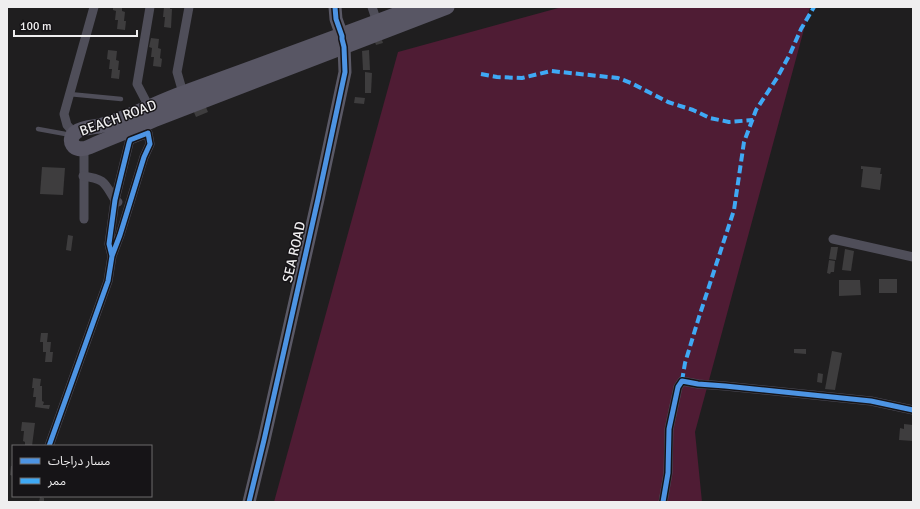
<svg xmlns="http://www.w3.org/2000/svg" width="920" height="509" viewBox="0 0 920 509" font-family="Signika,'Noto Sans Arabic',sans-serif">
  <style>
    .green { fill: #4f1c34 }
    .building { fill: #3e3d3e }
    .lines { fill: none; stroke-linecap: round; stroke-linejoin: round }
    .lane { stroke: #4f4e59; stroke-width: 4.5 }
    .street { stroke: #4f4e59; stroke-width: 9 }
    .secondary { stroke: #5a5966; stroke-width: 13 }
    .primary { stroke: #585664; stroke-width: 15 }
    .quiet { stroke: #3fa9f5; stroke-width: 4; stroke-dasharray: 8 4; stroke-linecap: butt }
    .cycleway-casing { stroke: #161417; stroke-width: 8 }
    .cycleway { stroke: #4d94e3; stroke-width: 5 }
    .labels { text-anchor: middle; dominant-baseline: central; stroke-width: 3; stroke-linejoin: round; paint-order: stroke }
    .street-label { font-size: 14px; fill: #efeeef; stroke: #161417 }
  </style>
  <rect width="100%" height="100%" fill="#1f1e1f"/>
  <path class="green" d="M 562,7 L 810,7 L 695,432 L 702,502 L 274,502 L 398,52 Z"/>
  <g class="building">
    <path d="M 113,7 L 122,7 L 122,11 L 125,12 L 124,21 L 126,21 L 125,30 L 117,29 L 118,20 L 115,20 L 116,11 L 113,10 Z"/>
    <path d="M 164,7 L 170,7 L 170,9 L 172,9 L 171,28 L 164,27 L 165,17 L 163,17 Z"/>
    <path d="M 151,38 L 159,39 L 158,48 L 161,49 L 160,58 L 162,59 L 161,67 L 153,66 L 154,57 L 151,57 L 152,48 L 149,47 Z"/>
    <path d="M 382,40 L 383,43 L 376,45 L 375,42 Z"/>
    <path d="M 108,50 L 117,51 L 116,60 L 119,61 L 118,70 L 120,70 L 119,79 L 111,78 L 112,69 L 109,69 L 110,60 L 107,59 Z"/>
    <path d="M 369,50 L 370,70 L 363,70 L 362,51 Z"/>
    <path d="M 365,72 L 372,73 L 371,93 L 365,93 Z"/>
    <path d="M 355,97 L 365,98 L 364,104 L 354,103 Z"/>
    <path d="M 205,105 L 208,112 L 196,117 L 193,110 Z"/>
    <path d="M 861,166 L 881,168 L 880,174 L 882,174 L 880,190 L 861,187 L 863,169 L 861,169 Z"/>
    <path d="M 42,167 L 65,168 L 63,195 L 40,194 Z"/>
    <path d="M 68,235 L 73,236 L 71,251 L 66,250 Z"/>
    <path d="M 831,247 L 838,247 L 836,260 L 829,259 Z"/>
    <path d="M 845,249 L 854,251 L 851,271 L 842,270 Z"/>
    <path d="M 829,260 L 835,261 L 834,272 L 831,272 L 830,274 L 827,273 Z"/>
    <rect x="879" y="279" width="18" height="14"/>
    <path d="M 839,280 L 860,280 L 861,295 L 839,296 Z"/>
    <path d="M 41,333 L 48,333 L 47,342 L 51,342 L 50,352 L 53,352 L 52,362 L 45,362 L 46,352 L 43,352 L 43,342 L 40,342 Z"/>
    <path d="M 794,349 L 806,349 L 806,354 L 794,353 Z"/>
    <path d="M 832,351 L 842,353 L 835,390 L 825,389 Z"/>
    <path d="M 818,373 L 823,374 L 822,383 L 817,382 Z"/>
    <path d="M 33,378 L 41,379 L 40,386 L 42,386 L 42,401 L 44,402 L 43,405 L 50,405 L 49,409 L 35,407 L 36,397 L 33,397 L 34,388 L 32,388 Z"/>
    <path d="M 22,422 L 35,423 L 32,446 L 25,446 L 25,442 L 23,441 L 24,431 L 21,431 Z"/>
    <path d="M 904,424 L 913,425 L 913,441 L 899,440 L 900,428 L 904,429 Z"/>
    <path d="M 11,466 L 13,466 L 13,476 L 10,475 Z"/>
    <path d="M 40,497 L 44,498 L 44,502 L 39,502 Z"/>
  </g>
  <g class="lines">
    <g class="lane">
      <path d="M 69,94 L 121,99"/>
      <path d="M 38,129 L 71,135"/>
    </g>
    <g class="street">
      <path d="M 372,7 L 377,22"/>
      <path d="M 183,93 L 177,72 L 189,7"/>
      <path d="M 149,107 L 137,84 L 150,7"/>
      <path d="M 74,133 L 67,125 L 64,114 L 94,7"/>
      <path d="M 84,149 L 84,219"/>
      <path d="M 83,176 C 105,179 104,182 115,200 L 118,202"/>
      <path d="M 833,239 L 913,257"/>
      <path d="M 49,446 L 108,281 L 112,256 L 120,235 L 144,157 L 150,144 L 148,133 L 130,140 L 129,143 L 115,200 L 109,244 L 112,256"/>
      <path d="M 663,502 L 668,473 L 669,429 L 678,387 L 682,381 L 698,384 L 725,386 L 871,401 L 913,410"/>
    </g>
    <path class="secondary" d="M 249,502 L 264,440 L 318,199 L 345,72 L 344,47 L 342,39 L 342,36 L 336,19 L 335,7"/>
    <path class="primary" d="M 416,7 C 340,36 263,64 186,92 C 157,102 129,118 99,126 C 92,127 81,128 76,132 C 66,139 73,154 89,147 C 111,137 134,129 156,119 L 447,7"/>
    <g class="quiet">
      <path d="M 481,74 L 497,77 L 522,78 L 551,71 L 618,78 L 631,83 L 668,102 L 693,110 L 710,118 L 729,122 L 753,120"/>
      <path d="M 682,381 L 685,363 L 699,317 L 734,210 L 744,142 L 756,110 L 777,78 L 790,54 L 801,29 L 814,7"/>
    </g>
    <g class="cycleway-casing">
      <g id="cycleway">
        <path d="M 49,446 L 108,281 L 112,256 L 120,235 L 144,157 L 150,144 L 148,133 L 130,140 L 129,143 L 115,200 L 109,244 L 112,256"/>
        <path d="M 249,502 L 264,440 L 318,199 L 345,72 L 344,47 L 342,39 L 342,36 L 336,19 L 335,7"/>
        <path d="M 663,502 L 668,473 L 669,429 L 678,387 L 682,381 L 698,384 L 725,386 L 871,401 L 913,410"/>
      </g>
    </g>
    <use href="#cycleway" class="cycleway"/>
  </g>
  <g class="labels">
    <g class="street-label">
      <text transform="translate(118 118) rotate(-20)">BEACH ROAD</text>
      <text transform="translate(294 252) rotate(-77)">SEA ROAD</text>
    </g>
  </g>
  <rect width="920" height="509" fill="none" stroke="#efeeef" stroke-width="16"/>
  <rect x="12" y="445" width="140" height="52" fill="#161417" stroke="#6d6b6d"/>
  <rect x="20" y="458" width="20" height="6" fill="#4d94e3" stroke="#6d6b6d"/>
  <text x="48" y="465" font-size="12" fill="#efeeef">مسار دراجات</text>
  <rect x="20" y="478" width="20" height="6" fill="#3fa9f5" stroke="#6d6b6d"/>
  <text x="48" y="485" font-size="12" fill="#efeeef">ممر</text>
  <path d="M14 30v6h123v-6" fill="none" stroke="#efeeef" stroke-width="2"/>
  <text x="20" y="30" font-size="12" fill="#efeeef" stroke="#161417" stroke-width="3" paint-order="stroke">100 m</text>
</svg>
